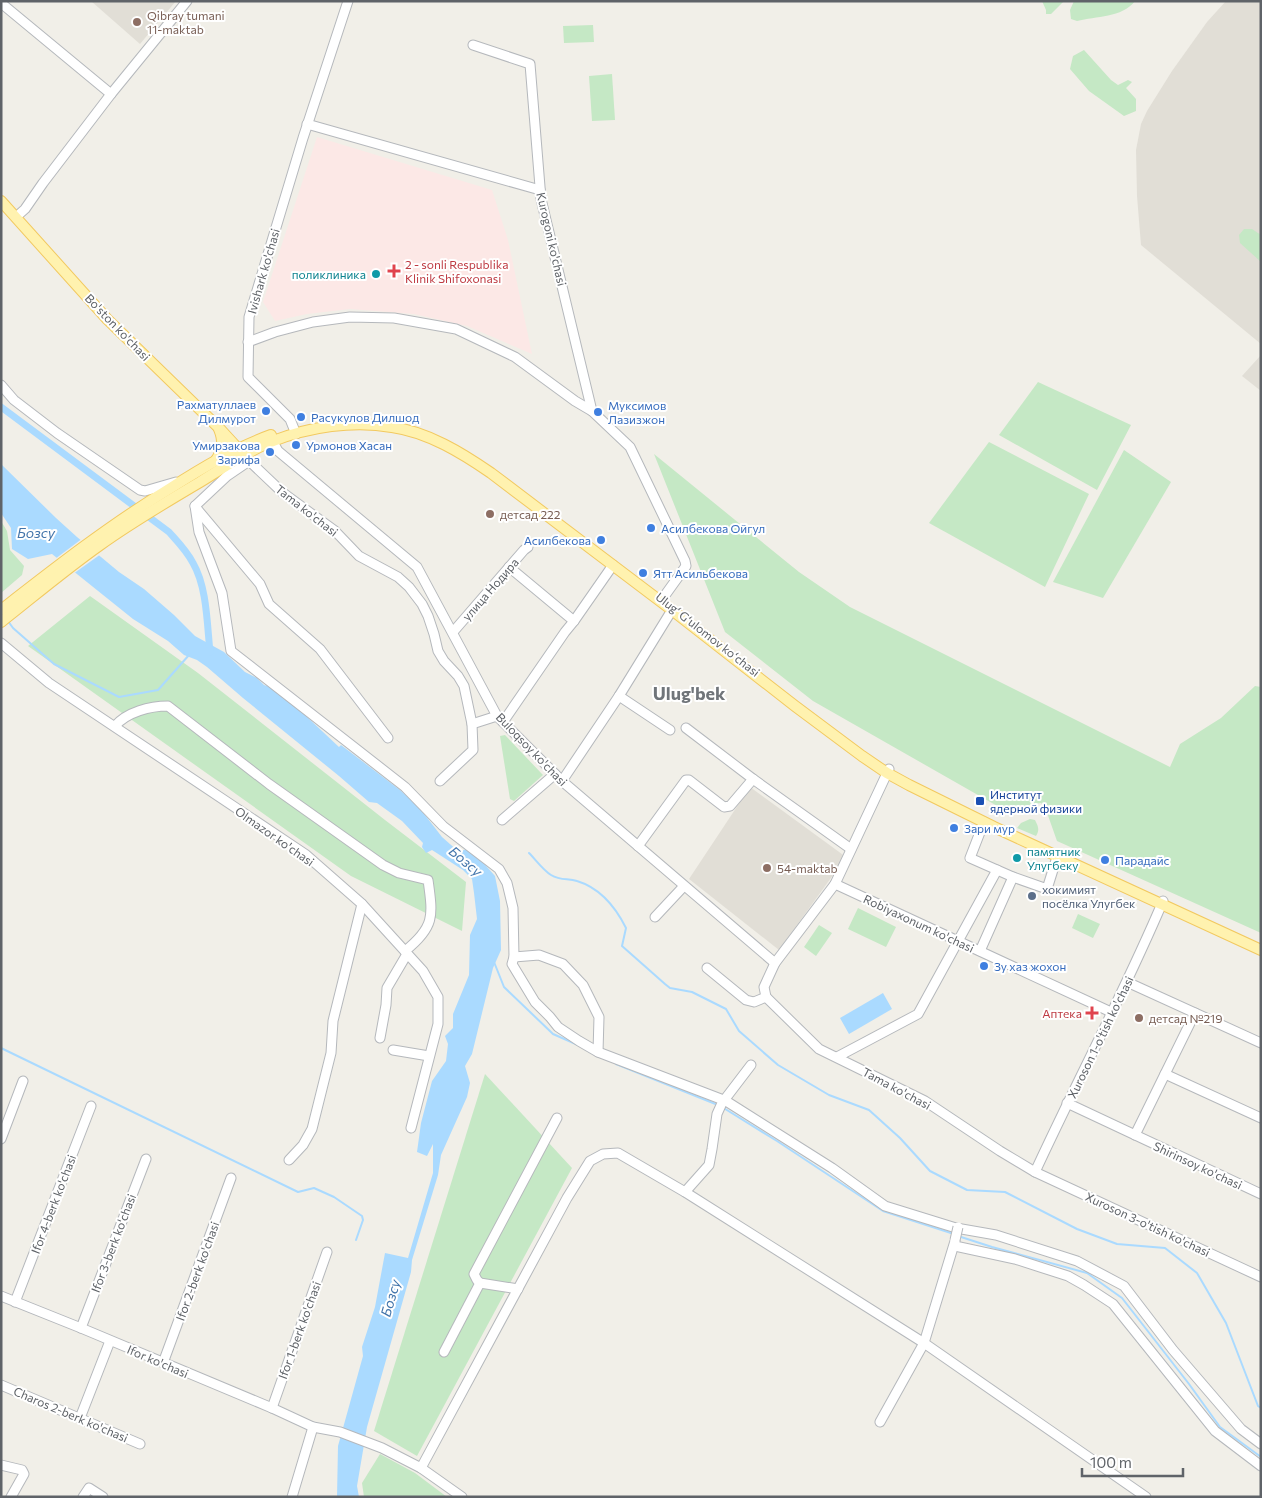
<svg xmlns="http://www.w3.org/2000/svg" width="1262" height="1498" viewBox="0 0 1262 1498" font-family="Commissioner,sans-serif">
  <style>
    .education { fill: #e1ded6 }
    .medical { fill: #fce8e6 }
    .green { fill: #c5e8c5 }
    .water { fill: #aadaff }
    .pier { fill: #f1efe8 }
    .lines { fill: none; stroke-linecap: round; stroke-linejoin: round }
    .stream { stroke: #aadaff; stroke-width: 2 }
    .canal { stroke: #aadaff; stroke-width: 7 }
    .minor-casing { stroke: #b5b8bc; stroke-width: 11 }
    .major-casing { stroke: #f2c960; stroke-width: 12 }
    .minor { stroke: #fff; stroke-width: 9 }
    .major { stroke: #fff2af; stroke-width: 10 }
    .minor-bridge-casing { stroke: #b5b8bc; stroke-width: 11; stroke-linecap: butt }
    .minor-bridge { stroke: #fff; stroke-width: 9 }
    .education-dot { fill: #8d6e63; stroke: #fff; stroke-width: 2 }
    .health-dot { fill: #e0444e; stroke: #fff; stroke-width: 2 }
    .culture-dot { fill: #0f9aa8; stroke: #fff; stroke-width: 2 }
    .shop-dot { fill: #3f7fe0; stroke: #fff; stroke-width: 2 }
    .transit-dot { fill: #1a4fb4; stroke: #fff; stroke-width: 2 }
    .service-dot { fill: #5c6f8a; stroke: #fff; stroke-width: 2 }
    .labels { text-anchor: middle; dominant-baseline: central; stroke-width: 4; stroke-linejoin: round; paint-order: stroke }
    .education-label { font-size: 12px; fill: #785e54; stroke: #fff; text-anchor: start }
    .street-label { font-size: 12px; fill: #5f6368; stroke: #fff }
    .health-label { font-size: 12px; fill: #be3a42; stroke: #fff; text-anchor: start }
    .culture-label { font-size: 12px; fill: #0d838f; stroke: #fff; text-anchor: end }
    .shop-label { font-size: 12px; fill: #366cbe; stroke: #fff; text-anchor: start }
    .transit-label { font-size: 12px; fill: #164399; stroke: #fff; text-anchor: start }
    .service-label { font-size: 12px; fill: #4e5e75; stroke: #fff; text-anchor: start }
    .water-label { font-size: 14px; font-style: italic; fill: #4174aa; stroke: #fff }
    .district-label { font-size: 18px; font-weight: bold; fill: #70757a; stroke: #fff }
  </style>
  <rect width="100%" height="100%" fill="#f1efe8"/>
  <g class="education">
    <path d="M 91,1 L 176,1 L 140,44 Z"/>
    <path d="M 1226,1 L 1261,1 L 1261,344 L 1141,245 L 1137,196 L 1136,150 L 1141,124 L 1147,111 L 1172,71 L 1207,22 Z"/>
    <path d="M 1261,355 L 1261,391 L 1242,376 Z"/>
    <path d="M 750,787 L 846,857 L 779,950 L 689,879 Z"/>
  </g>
  <path class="medical" d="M 317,137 L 492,190 L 508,240 L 532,354 L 467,326 L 414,314 L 350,309 L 307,314 L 275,321 L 263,302 Z"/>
  <g class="green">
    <path d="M 1042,1 L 1064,1 L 1051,14 L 1046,14 L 1046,10 Z"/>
    <path d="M 1074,1 L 1135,1 C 1122,18 1096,16 1077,21 L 1071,19 L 1070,10 Z"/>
    <path d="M 593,25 L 594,42 L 564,43 L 563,26 Z"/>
    <path d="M 1084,50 L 1111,80 L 1118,85 L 1128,80 L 1132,82 L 1126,88 L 1136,99 L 1136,111 L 1124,116 L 1089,91 L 1070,69 L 1073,56 Z"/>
    <path d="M 612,74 L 615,120 L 592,121 L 589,76 Z"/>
    <path d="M 1244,229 L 1252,229 L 1261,235 L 1261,262 L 1240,243 L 1239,235 Z"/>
    <path d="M 1038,382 L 1131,425 L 1097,490 L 999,435 Z"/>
    <path d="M 989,442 L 1089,494 L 1045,587 L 929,523 Z"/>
    <path d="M 1124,450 L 1171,482 L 1103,598 L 1053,582 Z"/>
    <path d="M 654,454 L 799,572 L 850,607 L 1170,767 L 1180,744 L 1221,718 L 1255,686 L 1261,687 L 1261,933 L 1057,841 L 1045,807 L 1041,803 L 1034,804 L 1006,811 L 813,701 L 725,632 Z"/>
    <path d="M 1,521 L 7,531 L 10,550 L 24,566 L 22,575 L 1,593 Z"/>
    <path d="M 90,596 L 198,673 L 385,820 L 466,882 L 462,931 L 351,876 L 28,646 Z"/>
    <path d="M 505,735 L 543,775 L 514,801 L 510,799 L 500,736 Z"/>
    <path d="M 1030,819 L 1035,820 C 1038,826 1040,830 1036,836 L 1017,828 L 1021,823 Z"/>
    <path d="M 858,908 L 896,927 L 886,947 L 848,929 Z"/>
    <path d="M 1078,914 L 1100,924 L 1093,938 L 1072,928 Z"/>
    <path d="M 819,925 L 832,933 L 816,956 L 804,947 Z"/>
    <path d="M 485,1074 L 572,1168 L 417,1456 L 374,1431 Z"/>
    <path d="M 380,1454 L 415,1473 L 447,1497 L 364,1497 L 362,1483 Z"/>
  </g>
  <g class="water">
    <path d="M 1,464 L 56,518 L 77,537 L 119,572 L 144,589 L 174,615 L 195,636 L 224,652 L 245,672 L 257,678 L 264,685 L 270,687 L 289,700 L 339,747 L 341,745 L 400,790 L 418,806 L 442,837 L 459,852 L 466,849 L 480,859 L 495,876 L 500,901 L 501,950 L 493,968 L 472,1054 L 465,1066 L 470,1083 L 467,1097 L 441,1155 L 438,1175 L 412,1260 L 411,1272 L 367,1427 L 357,1486 L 359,1497 L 337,1497 L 338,1446 L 363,1356 L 362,1347 L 375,1307 L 385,1253 L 408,1258 L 433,1173 L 433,1144 L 427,1156 L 417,1152 L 421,1123 L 432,1081 L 446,1061 L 448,1044 L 445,1036 L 453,1028 L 453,1014 L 469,975 L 470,935 L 477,919 L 474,893 L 472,879 L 463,870 L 432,850 L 426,853 L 422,847 L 423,843 L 402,821 L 377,803 L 369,802 L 339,776 L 243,698 L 207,667 L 197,660 L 184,655 L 168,641 L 133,619 L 52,554 L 28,559 L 12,549 L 11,528 L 1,513 Z"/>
    <path d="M 883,993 L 892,1009 L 849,1034 L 840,1018 Z"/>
  </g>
  <path class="pier" d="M 83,538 L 101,554 L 73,574 L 55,559 Z"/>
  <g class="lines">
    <g class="stream">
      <path d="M 8,621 L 13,628 L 54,664 L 119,697 L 158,690 L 189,655"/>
      <path d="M 529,853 C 536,860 543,870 551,875 C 561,881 568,878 577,881 C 600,888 616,908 626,928 L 622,946 L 665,984 L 670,988 L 692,992 L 726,1009 L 739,1031 L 778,1065 L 829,1095 L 869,1110 L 900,1138 L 930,1171 L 967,1190 L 1005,1192 L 1077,1229 L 1117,1244 L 1165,1248 L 1197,1273 L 1226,1323 L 1258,1406 L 1261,1408"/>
      <path d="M 494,962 L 504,987 L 553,1034 L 578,1045"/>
      <path d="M 1,1048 L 298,1192 L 314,1188 L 334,1197 L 362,1216 L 363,1220 L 356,1240"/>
      <path d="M 616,1064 L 718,1105"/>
      <path d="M 722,1107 L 777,1141 L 883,1211 L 954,1234"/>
      <path d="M 958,1236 L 992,1247 L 1087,1273 L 1122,1298 L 1189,1384 L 1220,1427 L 1261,1457"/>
    </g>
    <path class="canal" d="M 1,407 L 169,532 C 178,542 187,551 193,563 C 207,587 207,624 210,652"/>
    <g class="minor-casing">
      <g id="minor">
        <path d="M 1,3 L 111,94"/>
        <path d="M 473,45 L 530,64 L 541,199 L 592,411"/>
        <path d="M 307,124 L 540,190"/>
        <path d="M 16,217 L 25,209 L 43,183 L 111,94 L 187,1"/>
        <path d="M 248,342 L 275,332 L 313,322 L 350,317 L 394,318 L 456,329 L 515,357 L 575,401 L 592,411 L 630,447 L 685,561 L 686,566 L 663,598"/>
        <path d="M 1,385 L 14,400 L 57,433 L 140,490 L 145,491 L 176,482"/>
        <path d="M 296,434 L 290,419 L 248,377 L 249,317 L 303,138 L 348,1"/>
        <path d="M 270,436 L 278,451 L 417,567 L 497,716 L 562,781 L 775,963"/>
        <path d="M 244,456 L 283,493 L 335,531 L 359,556 L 398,577 L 409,587 L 422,604 L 428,616 L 434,634 L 438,651 L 444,661 L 458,676 L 464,686 L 472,724 L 473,750 L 440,781"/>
        <path d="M 195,506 L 199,532 L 222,593 L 231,651 L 405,787 L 443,826 L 499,869 L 507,883 L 513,908 L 514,957 L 512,964 L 535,1002 L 550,1017 L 558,1027 L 579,1041 L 598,1052 L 726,1101 L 832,1168 L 885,1206 L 956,1228 L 996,1235 L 1077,1261 L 1124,1286 L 1173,1350 L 1241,1429 L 1261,1444"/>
        <path d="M 195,506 L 227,476 L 249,461"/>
        <path d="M 197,509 L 260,584 L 269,604 L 320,649 L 388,738"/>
        <path d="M 509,567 L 574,621"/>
        <path d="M 453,632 L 524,550 L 528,547"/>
        <path d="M 1,643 L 49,683 L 305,854 L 362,904 L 423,971 L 438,997 L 438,1024 L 411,1128"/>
        <path d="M 619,696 L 670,730"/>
        <path d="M 503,722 L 565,632 L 574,621 L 613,565"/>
        <path d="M 472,724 L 497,716"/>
        <path d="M 115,726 C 127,712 150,706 168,706 L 269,784 L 383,865 L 399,873 L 428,880 C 433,916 435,927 405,951"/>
        <path d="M 686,728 L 753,779 L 851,849"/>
        <path d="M 562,781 L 619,696 L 672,610"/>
        <path d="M 502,820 L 555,774"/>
        <path d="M 984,822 L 970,858 L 1013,877 L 1047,889 L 1057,857"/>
        <path d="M 638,846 L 686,780 L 689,780 L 724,807 L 730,806 L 753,779"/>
        <path d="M 835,884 L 1111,1012"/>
        <path d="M 655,917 L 684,886"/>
        <path d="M 980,951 L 1013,877"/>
        <path d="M 514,957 L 539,955 L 563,964 L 583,985 L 599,1017 L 598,1052"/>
        <path d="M 707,968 L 746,1000 L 754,1002 L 766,997"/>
        <path d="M 1127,982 L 1261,1043"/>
        <path d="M 766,997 L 819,1049 L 925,1101 L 1000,1151 L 1035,1172 L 1261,1277"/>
        <path d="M 766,997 L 764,987 L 775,963 L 835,884 L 889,769"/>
        <path d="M 380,1038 L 386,1005 L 387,988 L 407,954"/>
        <path d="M 393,1050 L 429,1056"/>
        <path d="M 837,1057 L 918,1014 L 997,870"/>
        <path d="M 1165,1074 L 1261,1118"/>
        <path d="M 1067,1103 L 1261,1194"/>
        <path d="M 1135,1135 L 1195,1013"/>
        <path d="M 1,1139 L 23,1081"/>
        <path d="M 289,1160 L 303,1145 L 312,1129 L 331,1053 L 333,1021 L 362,904"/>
        <path d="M 1035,1172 C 1077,1081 1124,993 1163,901"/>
        <path d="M 685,1192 L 709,1165 L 712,1149 L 717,1114 L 722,1103 L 751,1065"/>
        <path d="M 955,1246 L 1015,1259 L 1068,1276 L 1084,1285 L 1113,1304 L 1215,1431 L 1261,1466"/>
        <path d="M 518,1289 L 480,1283 L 477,1280 L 474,1274 L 557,1118"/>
        <path d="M 1,1296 L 81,1328 L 272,1408 L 313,1427 L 340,1432 L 382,1448 L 421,1468 L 462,1497"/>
        <path d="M 15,1302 L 91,1106"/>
        <path d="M 81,1328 L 146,1159"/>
        <path d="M 444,1352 L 480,1283"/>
        <path d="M 163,1363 L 231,1178"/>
        <path d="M 1,1385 L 140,1444"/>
        <path d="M 272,1408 L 327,1252"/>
        <path d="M 80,1418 L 110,1341"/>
        <path d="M 880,1422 L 924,1343 L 955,1241"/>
        <path d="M 1,1465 L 22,1470 L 24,1474 L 11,1497"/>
        <path d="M 421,1468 L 567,1198 L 590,1161 L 603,1154 L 618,1153 L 685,1192 L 924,1343 L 1146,1497"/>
        <path d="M 83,1497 L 89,1488 L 103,1497"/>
        <path d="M 292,1497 L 313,1427"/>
      </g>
    </g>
    <g class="major-casing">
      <g id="major">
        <path d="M 1,201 L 107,319 L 219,428 L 242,453"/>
        <path d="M 216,460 C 223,450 224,441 219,429"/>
        <path d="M 1,610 C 56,567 110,525 169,489 C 202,468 235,448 271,435"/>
        <path d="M 1,622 C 34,596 66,569 100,545 C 132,522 166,502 200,482 C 223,468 247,451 273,441 C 309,427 353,420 392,427 C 428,432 462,453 491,473 L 672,610 L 795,706 L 862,756 L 887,773 L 909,785 L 994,827 L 1261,950"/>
      </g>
    </g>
    <use href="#minor" class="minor"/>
    <use href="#major" class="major"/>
    <g class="minor-bridge-casing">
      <path id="minor-bridge" d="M 955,1240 L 958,1227"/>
    </g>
    <use href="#minor-bridge" class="minor-bridge"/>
  </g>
  <g class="education-dot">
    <circle cx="137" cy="22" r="5"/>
    <circle cx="490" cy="514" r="5"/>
    <circle cx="767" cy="868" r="5"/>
    <circle cx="1139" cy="1018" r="5"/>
  </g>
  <g class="health-dot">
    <path d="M391.5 263.5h5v5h5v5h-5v5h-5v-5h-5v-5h5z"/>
    <path d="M1089.5 1005.5h5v5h5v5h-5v5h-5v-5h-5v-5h5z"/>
  </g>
  <g class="culture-dot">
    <circle cx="376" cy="274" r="5"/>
    <circle cx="1017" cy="858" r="5"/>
  </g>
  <g class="shop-dot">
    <circle cx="266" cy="411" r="5"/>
    <circle cx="598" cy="412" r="5"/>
    <circle cx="301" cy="417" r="5"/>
    <circle cx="296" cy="445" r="5"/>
    <circle cx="270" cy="452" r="5"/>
    <circle cx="651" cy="528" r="5"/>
    <circle cx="601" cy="540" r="5"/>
    <circle cx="643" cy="573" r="5"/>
    <circle cx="954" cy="828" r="5"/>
    <circle cx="1105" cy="860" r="5"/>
    <circle cx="984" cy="966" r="5"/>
  </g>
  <rect class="transit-dot" x="975" y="796" width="10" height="10" rx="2.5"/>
  <circle class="service-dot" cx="1032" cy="896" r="5"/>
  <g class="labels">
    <g class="education-label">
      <text x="147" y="15">Qibray tumani<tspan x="147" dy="14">11-maktab</tspan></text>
      <text x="500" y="514">детсад 222</text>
      <text x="777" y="868">54-maktab</text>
      <text x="1149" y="1018">детсад №219</text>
    </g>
    <g class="street-label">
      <text transform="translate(552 239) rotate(77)">Kurogoni ko'chasi</text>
      <text transform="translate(263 271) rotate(-74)">Ivishark ko'chasi</text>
      <text transform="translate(118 327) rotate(46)">Bo'ston ko'chasi</text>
      <text transform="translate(307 510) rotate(38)">Tama ko'chasi</text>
      <text transform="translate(490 589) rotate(-49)">улица Нодира</text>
      <text transform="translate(708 634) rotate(38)">Ulugʻ Gʻulomov koʻchasi</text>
      <text transform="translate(532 749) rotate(46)">Buloqsoy ko'chasi</text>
      <text transform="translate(275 836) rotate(35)">Olmazor ko'chasi</text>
      <text transform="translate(919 923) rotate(25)">Robiyaxonum ko'chasi</text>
      <text transform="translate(1100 1037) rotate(-64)">Хuroson 1-o'tish ko'chasi</text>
      <text transform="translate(897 1088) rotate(28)">Tama ko'chasi</text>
      <text transform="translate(1198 1165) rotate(25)">Shirinsoy ko'chasi</text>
      <text transform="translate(53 1204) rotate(-69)">Ifor 4-berk ko'chasi</text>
      <text transform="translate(1148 1224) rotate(25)">Xuroson 3-o'tish ko'chasi</text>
      <text transform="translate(113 1243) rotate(-69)">Ifor 3-berk ko'chasi</text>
      <text transform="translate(197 1271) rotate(-70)">Ifor 2-berk ko'chasi</text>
      <text transform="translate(299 1330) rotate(-70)">Ifor 1-berk ko'chasi</text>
      <text transform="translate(158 1361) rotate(23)">Ifor ko'chasi</text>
      <text transform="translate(71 1414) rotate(23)">Charos 2-berk ko'chasi</text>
    </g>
    <g class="health-label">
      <text x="405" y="264">2 - sonli Respublika<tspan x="405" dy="14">Klinik Shifoxonasi</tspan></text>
      <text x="1082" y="1013" text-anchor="end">Аптека</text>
    </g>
    <g class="culture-label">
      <text x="366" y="274">поликлиника</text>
      <text x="1027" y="851" text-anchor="start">памятник<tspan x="1027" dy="14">Улугбеку</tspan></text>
    </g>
    <g class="shop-label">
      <text x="256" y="404" text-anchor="end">Рахматуллаев<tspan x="256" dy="14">Дилмурот</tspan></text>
      <text x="608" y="405">Муксимов<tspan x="608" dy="14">Лазизжон</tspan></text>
      <text x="311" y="417">Расукулов Дилшод</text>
      <text x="260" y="445" text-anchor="end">Умирзакова<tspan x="260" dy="14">Зарифа</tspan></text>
      <text x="306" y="445">Урмонов Хасан</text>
      <text x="661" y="528">Асилбекова Ойгул</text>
      <text x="591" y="540" text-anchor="end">Асилбекова</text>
      <text x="653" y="573">Ятт Асильбекова</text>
      <text x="964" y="828">Зари мур</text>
      <text x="1115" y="860">Парадайс</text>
      <text x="994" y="966">Зу хаз жохон</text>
    </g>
    <g class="transit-label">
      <text x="990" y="794">Институт<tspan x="990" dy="14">ядерной физики</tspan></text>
    </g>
    <g class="service-label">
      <text x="1042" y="889">хокимият<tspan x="1042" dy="14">посёлка Улугбек</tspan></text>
    </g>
    <g class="water-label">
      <text x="36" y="532">Бозсу</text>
      <text transform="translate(466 861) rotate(40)">Бозсу</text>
      <text transform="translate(390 1298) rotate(-74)">Бозсу</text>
    </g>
    <g class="district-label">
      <text x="689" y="693">Ulug'bek</text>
    </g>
  </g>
  <rect width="1262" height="1498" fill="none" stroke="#5f6368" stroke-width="5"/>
  <path d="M1082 1468v8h101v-8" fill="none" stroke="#5f6368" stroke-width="2.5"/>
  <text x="1090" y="1468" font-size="15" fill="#5f6368" stroke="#ffffff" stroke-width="4" paint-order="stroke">100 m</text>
</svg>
